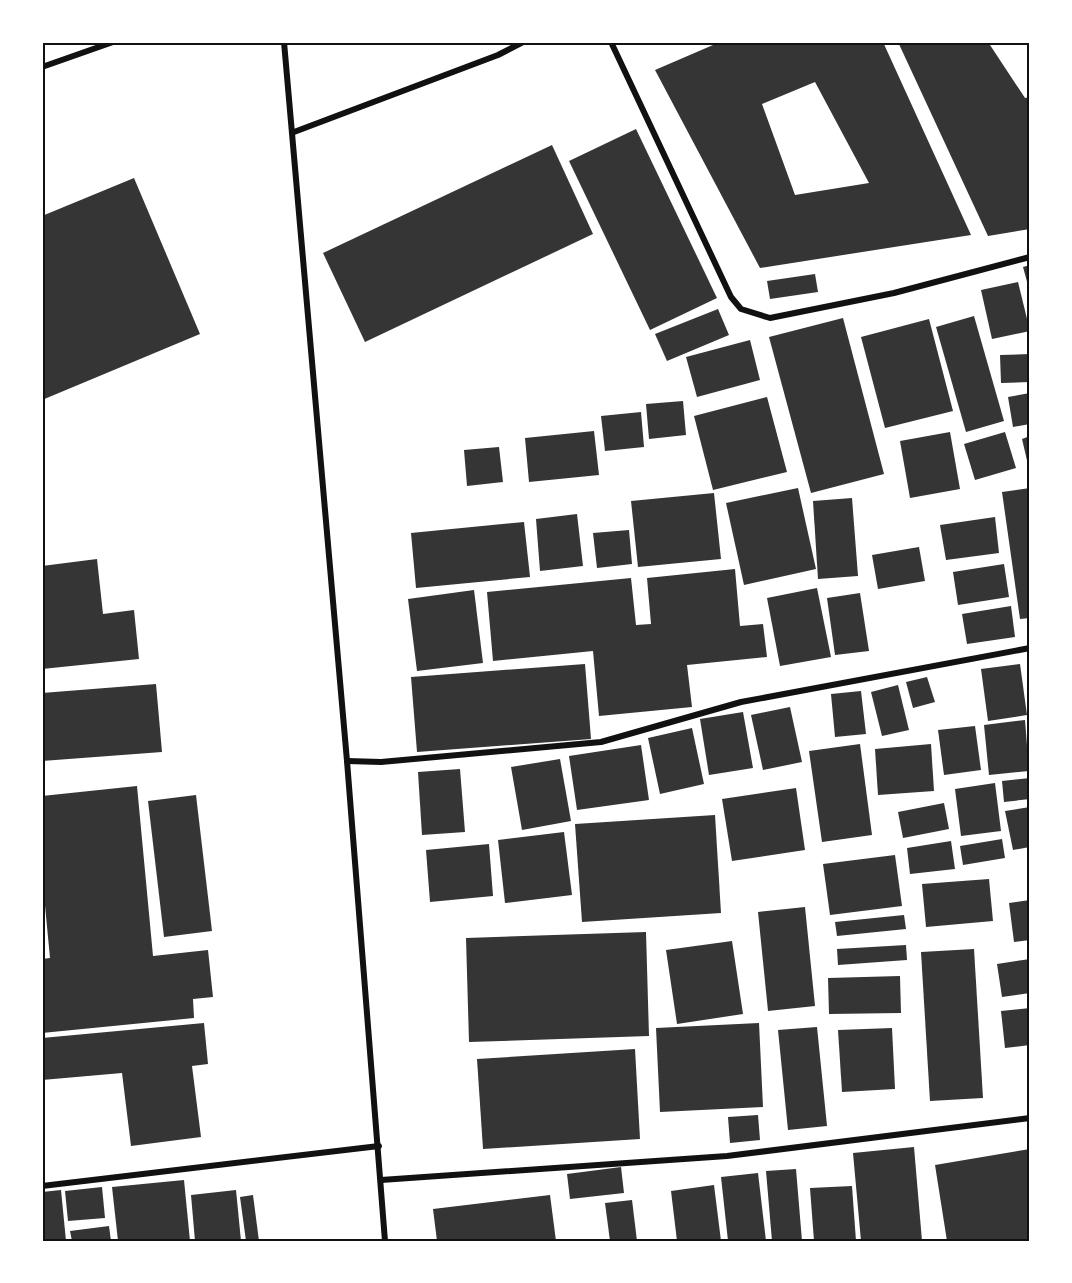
<svg xmlns="http://www.w3.org/2000/svg" width="1072" height="1283" viewBox="0 0 1072 1283" font-family="Ubuntu,sans-serif">
  <style>
    .building { fill: #353535; fill-rule: evenodd }
    .lines { fill: none; stroke-linecap: round; stroke-linejoin: round }
    .minor { stroke: #111; stroke-width: 6 }
    .neatline { fill: none; stroke: #111; stroke-width: 2 }
  </style>
  <rect width="100%" height="100%" fill="#fff"/>
  <g class="building">
    <path d="M 720,42 L 883,42 L 971,235 L 760,268 L 655,70 ZM 815,82 L 869,183 L 795,195 L 762,104 Z"/>
    <path d="M 898,42 L 996,42 L 990,45 L 1025,98 L 1030,97 L 1030,229 L 988,236 Z"/>
    <path d="M 636,129 L 717,298 L 650,330 L 569,161 Z"/>
    <path d="M 552,145 L 593,234 L 365,342 L 323,253 Z"/>
    <path d="M 134,178 L 200,334 L 42,400 L 42,216 Z"/>
    <path d="M 1030,265 L 1030,289 L 1029,289 L 1023,267 Z"/>
    <path d="M 815,274 L 818,292 L 770,299 L 767,281 Z"/>
    <path d="M 1018,282 L 1030,331 L 992,339 L 981,290 Z"/>
    <path d="M 718,309 L 729,335 L 667,361 L 655,334 Z"/>
    <path d="M 974,316 L 1004,421 L 966,432 L 936,327 Z"/>
    <path d="M 843,318 L 884,474 L 811,493 L 769,337 Z"/>
    <path d="M 929,319 L 953,411 L 885,428 L 861,337 Z"/>
    <path d="M 750,340 L 760,380 L 697,397 L 686,357 Z"/>
    <path d="M 1030,354 L 1030,382 L 1001,383 L 1000,355 Z"/>
    <path d="M 1030,393 L 1030,424 L 1013,427 L 1008,397 Z"/>
    <path d="M 767,397 L 787,472 L 713,490 L 694,416 Z"/>
    <path d="M 683,401 L 686,435 L 649,439 L 646,404 Z"/>
    <path d="M 641,412 L 644,447 L 605,451 L 601,416 Z"/>
    <path d="M 594,431 L 599,475 L 529,482 L 525,438 Z"/>
    <path d="M 950,432 L 960,489 L 910,498 L 900,441 Z"/>
    <path d="M 1005,432 L 1016,468 L 975,480 L 964,444 Z"/>
    <path d="M 1030,436 L 1030,469 L 1029,469 L 1022,439 Z"/>
    <path d="M 499,447 L 503,482 L 467,486 L 464,450 Z"/>
    <path d="M 798,488 L 816,569 L 744,585 L 726,503 Z"/>
    <path d="M 1030,488 L 1030,618 L 1020,619 L 1002,492 Z"/>
    <path d="M 714,493 L 721,559 L 638,567 L 631,501 Z"/>
    <path d="M 852,498 L 858,576 L 818,579 L 813,501 Z"/>
    <path d="M 577,514 L 583,566 L 540,571 L 536,519 Z"/>
    <path d="M 995,517 L 999,553 L 946,560 L 940,525 Z"/>
    <path d="M 524,522 L 530,577 L 416,588 L 411,533 Z"/>
    <path d="M 629,530 L 632,564 L 597,568 L 593,533 Z"/>
    <path d="M 919,547 L 925,581 L 878,589 L 872,555 Z"/>
    <path d="M 97,559 L 103,614 L 134,610 L 139,659 L 42,669 L 42,566 Z"/>
    <path d="M 1004,564 L 1009,597 L 958,605 L 953,572 Z"/>
    <path d="M 735,569 L 740,626 L 763,624 L 767,657 L 687,665 L 692,707 L 599,716 L 593,651 L 493,661 L 487,592 L 631,578 L 636,625 L 651,624 L 647,578 Z"/>
    <path d="M 817,588 L 831,657 L 780,666 L 767,598 Z"/>
    <path d="M 474,590 L 483,663 L 417,671 L 408,599 Z"/>
    <path d="M 860,593 L 869,651 L 835,655 L 827,598 Z"/>
    <path d="M 1011,606 L 1015,637 L 967,644 L 962,614 Z"/>
    <path d="M 585,664 L 591,739 L 417,752 L 411,677 Z"/>
    <path d="M 1020,664 L 1027,715 L 988,721 L 981,669 Z"/>
    <path d="M 927,677 L 935,702 L 913,708 L 906,682 Z"/>
    <path d="M 156,684 L 162,752 L 42,761 L 42,693 Z"/>
    <path d="M 898,685 L 909,730 L 882,736 L 871,692 Z"/>
    <path d="M 861,691 L 866,734 L 835,737 L 831,694 Z"/>
    <path d="M 790,707 L 802,762 L 763,770 L 751,715 Z"/>
    <path d="M 743,712 L 753,768 L 709,775 L 700,719 Z"/>
    <path d="M 1025,720 L 1029,771 L 989,775 L 984,725 Z"/>
    <path d="M 975,726 L 981,770 L 944,775 L 938,730 Z"/>
    <path d="M 692,728 L 704,784 L 660,794 L 648,738 Z"/>
    <path d="M 860,744 L 872,835 L 822,842 L 809,751 Z"/>
    <path d="M 931,744 L 934,791 L 878,795 L 875,749 Z"/>
    <path d="M 641,745 L 649,800 L 577,810 L 569,756 Z"/>
    <path d="M 560,759 L 571,821 L 522,830 L 511,767 Z"/>
    <path d="M 460,769 L 465,832 L 422,835 L 418,772 Z"/>
    <path d="M 1030,778 L 1030,799 L 1004,802 L 1002,781 Z"/>
    <path d="M 995,783 L 1001,831 L 961,836 L 955,789 Z"/>
    <path d="M 137,786 L 153,956 L 208,950 L 213,997 L 193,999 L 194,1018 L 42,1033 L 42,959 L 50,958 L 42,874 L 42,796 Z"/>
    <path d="M 796,788 L 805,850 L 732,861 L 722,799 Z"/>
    <path d="M 196,795 L 212,931 L 164,937 L 148,801 Z"/>
    <path d="M 944,803 L 949,829 L 903,838 L 898,812 Z"/>
    <path d="M 1030,807 L 1030,847 L 1013,850 L 1005,811 Z"/>
    <path d="M 715,815 L 721,913 L 582,922 L 575,824 Z"/>
    <path d="M 564,832 L 572,895 L 505,903 L 498,840 Z"/>
    <path d="M 1002,839 L 1005,858 L 963,865 L 960,846 Z"/>
    <path d="M 951,841 L 955,869 L 910,874 L 907,848 Z"/>
    <path d="M 489,844 L 493,896 L 430,902 L 426,850 Z"/>
    <path d="M 895,855 L 902,906 L 830,915 L 823,864 Z"/>
    <path d="M 989,879 L 993,921 L 926,927 L 922,884 Z"/>
    <path d="M 1030,900 L 1030,940 L 1014,942 L 1009,903 Z"/>
    <path d="M 805,907 L 815,1006 L 768,1011 L 758,912 Z"/>
    <path d="M 904,915 L 906,929 L 837,936 L 835,922 Z"/>
    <path d="M 646,932 L 649,1036 L 469,1042 L 466,938 Z"/>
    <path d="M 732,941 L 743,1014 L 677,1024 L 666,950 Z"/>
    <path d="M 906,945 L 907,960 L 838,965 L 837,949 Z"/>
    <path d="M 974,949 L 983,1098 L 930,1101 L 921,952 Z"/>
    <path d="M 1030,959 L 1030,993 L 1002,997 L 997,964 Z"/>
    <path d="M 900,976 L 901,1013 L 829,1014 L 828,978 Z"/>
    <path d="M 1030,1008 L 1030,1045 L 1005,1048 L 1001,1011 Z"/>
    <path d="M 204,1023 L 208,1064 L 192,1066 L 201,1137 L 131,1146 L 122,1073 L 42,1080 L 42,1038 Z"/>
    <path d="M 759,1023 L 763,1107 L 660,1112 L 656,1028 Z"/>
    <path d="M 817,1027 L 827,1126 L 788,1130 L 778,1030 Z"/>
    <path d="M 892,1028 L 895,1089 L 842,1092 L 838,1030 Z"/>
    <path d="M 635,1049 L 640,1139 L 483,1149 L 477,1059 Z"/>
    <path d="M 758,1115 L 760,1140 L 730,1143 L 728,1117 Z"/>
    <path d="M 914,1147 L 922,1241 L 861,1241 L 853,1153 Z"/>
    <path d="M 1030,1149 L 1030,1241 L 947,1241 L 935,1165 Z"/>
    <path d="M 621,1167 L 624,1193 L 570,1199 L 567,1174 Z"/>
    <path d="M 796,1169 L 802,1241 L 772,1241 L 766,1171 Z"/>
    <path d="M 758,1173 L 766,1241 L 728,1241 L 721,1177 Z"/>
    <path d="M 184,1180 L 190,1241 L 118,1241 L 112,1187 Z"/>
    <path d="M 714,1185 L 721,1241 L 677,1241 L 671,1191 Z"/>
    <path d="M 852,1186 L 856,1241 L 814,1241 L 810,1188 Z"/>
    <path d="M 102,1187 L 105,1218 L 68,1221 L 65,1191 Z"/>
    <path d="M 61,1190 L 66,1241 L 42,1241 L 42,1192 Z"/>
    <path d="M 236,1190 L 241,1241 L 195,1241 L 191,1195 Z"/>
    <path d="M 253,1195 L 259,1241 L 246,1241 L 240,1197 Z"/>
    <path d="M 550,1195 L 556,1241 L 437,1241 L 433,1209 Z"/>
    <path d="M 632,1200 L 637,1241 L 610,1241 L 605,1203 Z"/>
    <path d="M 109,1226 L 111,1241 L 72,1241 L 70,1231 Z"/>
  </g>
  <g class="lines">
    <g class="minor">
      <path d="M 284,42 L 347,761 L 385,1241"/>
      <path d="M 611,42 L 731,297 L 741,309 L 770,318 L 894,293 L 1030,257"/>
      <path d="M 42,67 L 113,42"/>
      <path d="M 294,132 L 498,55 L 523,42"/>
      <path d="M 347,761 L 381,762 L 601,742 L 741,702 L 1030,648"/>
      <path d="M 381,1180 L 727,1156 L 1030,1118"/>
      <path d="M 42,1186 L 379,1146"/>
    </g>
  </g>
  <rect width="1072" height="1283" fill="none" stroke="#ffffff" stroke-width="87"/>
  <rect x="44" y="44" width="984" height="1196" class="neatline"/>
</svg>
